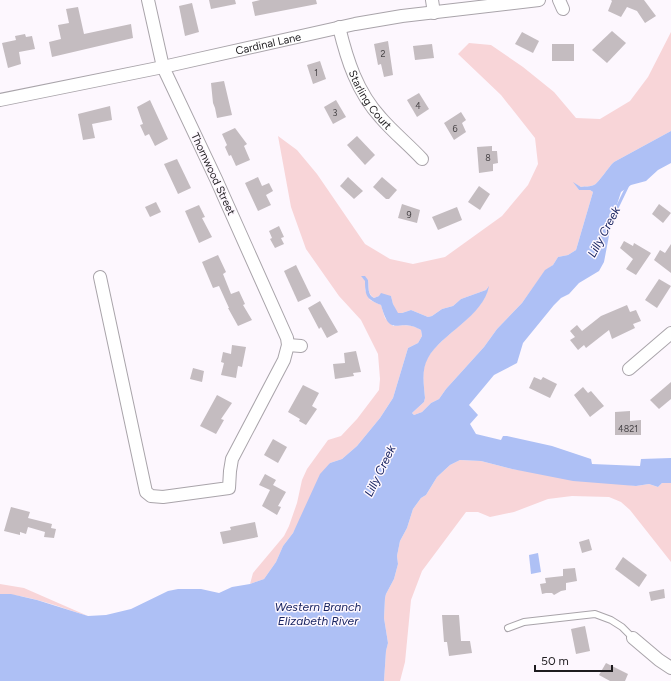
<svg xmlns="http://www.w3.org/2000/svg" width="671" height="681" viewBox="0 0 671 681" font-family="Figtree,sans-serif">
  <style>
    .green { fill: #f8d5d8 }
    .water { fill: #aec0f5 }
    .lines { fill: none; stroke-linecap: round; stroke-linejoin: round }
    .stream { stroke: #aec0f5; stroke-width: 3 }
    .building { fill: #c4bcc0 }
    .service-casing { stroke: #a9a4aa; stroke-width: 8 }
    .minor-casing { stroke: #a9a4aa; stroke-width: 14 }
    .service { stroke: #fff; stroke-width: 6 }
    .minor { stroke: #fff; stroke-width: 12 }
    .labels { text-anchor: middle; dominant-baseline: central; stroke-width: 3; stroke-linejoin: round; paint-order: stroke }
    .number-label { font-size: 9px; fill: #484447 }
    .street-label { font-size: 11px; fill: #1e1c1f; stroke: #fdf7fe }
    .water-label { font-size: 12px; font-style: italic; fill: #182461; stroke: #fdf7fe }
  </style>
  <rect width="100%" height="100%" fill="#fdf7fe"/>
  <g class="green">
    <path d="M 671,32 L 671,131 L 614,162 C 609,166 598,184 594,185 C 590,187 585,186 581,187 L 574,183 L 579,190 L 590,190 L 593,192 L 576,250 L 568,255 L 558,257 L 553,265 L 545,271 L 522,303 L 497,329 L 484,347 L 446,389 L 439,399 L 431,403 L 422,412 L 414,415 L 412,413 L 424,402 L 425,398 C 424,385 421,370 427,359 C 439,336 486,313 488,287 L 486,290 L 461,299 L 453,306 L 442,309 L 432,316 L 428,317 L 411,310 L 402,313 L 397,313 L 393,304 L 391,296 L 379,296 L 374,298 C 367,294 369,286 368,280 L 361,276 L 366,281 L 365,290 L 370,300 L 381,305 L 385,318 L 393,326 C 404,325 412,324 421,330 L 422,336 L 418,343 L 408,348 L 393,398 L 380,418 L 357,446 L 342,459 L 330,463 L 293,533 L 283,546 L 276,562 L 264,579 L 250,584 L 253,573 L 284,536 L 289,526 L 297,503 L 302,480 L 307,469 L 328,440 L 341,436 L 357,419 L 379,390 L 380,379 L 378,354 L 361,320 L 339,296 L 306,249 L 291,207 L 278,136 L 297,150 L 317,174 L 365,244 L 390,259 L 413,264 L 445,257 L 502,216 L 528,185 L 538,164 L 535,138 L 501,95 L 458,54 L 469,43 L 491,45 L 523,67 L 554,92 L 576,118 L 600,119 L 630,101 L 648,77 Z"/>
    <path d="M 460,460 L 481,461 L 512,469 L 636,486 L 649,484 L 658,487 L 662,483 L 671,483 L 671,562 L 630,510 L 621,502 L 609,497 L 572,496 L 548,499 L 514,512 L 490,517 L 478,512 L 466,512 L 422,571 L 411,600 L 405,662 L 400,681 L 384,681 L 386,651 L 388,643 L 384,618 L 385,598 L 386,594 L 394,579 L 398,564 L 397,556 L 400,541 L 407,528 L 413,509 L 421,498 L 426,495 L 437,477 L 450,465 Z"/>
    <path d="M 0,584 L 24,588 L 88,616 C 59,607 30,595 0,594 Z"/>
  </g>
  <g class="water">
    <path d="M 671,131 L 671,163 L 658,170 L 646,181 L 631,185 L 621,192 L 612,220 L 604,262 L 599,271 L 579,283 L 569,294 L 561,298 L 554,305 L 523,343 L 517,363 L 494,375 L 469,405 L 478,415 L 470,424 L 476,434 L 501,440 L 503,436 L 507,436 L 552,446 L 591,459 L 592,464 L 640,466 L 641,459 L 671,458 L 671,483 L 662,483 L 658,487 L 649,484 L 636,486 L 573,481 L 512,469 L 481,461 L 460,460 L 450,465 L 437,477 L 426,495 L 421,498 L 413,509 L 407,528 L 400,541 L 397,556 L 398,564 L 394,579 L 386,594 L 385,598 L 384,618 L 388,643 L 386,651 L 384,681 L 0,681 L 0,594 L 11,594 L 37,600 L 88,616 L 106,615 L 131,609 L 168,591 L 178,589 L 201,589 L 219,593 L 232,587 L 250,584 L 264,579 L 276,562 L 283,546 L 293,533 L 320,474 L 330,463 L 342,459 L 357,446 L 380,418 L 393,398 L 408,348 L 418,343 L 422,336 L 421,330 C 398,316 391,341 381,305 C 367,299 365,297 365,281 L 361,276 L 365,276 L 368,280 C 369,286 367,295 374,298 L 379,296 L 381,293 L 391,296 L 393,304 L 398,313 L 402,313 L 411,310 L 428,317 L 432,316 L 442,309 L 453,306 L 461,299 L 486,290 L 489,286 C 484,316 441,334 428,358 C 421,370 424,385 425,398 L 424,402 L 412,413 L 414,415 L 422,412 L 431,403 L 439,399 L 446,389 L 484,347 L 497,329 L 522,303 L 545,270 L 553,265 L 558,257 L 568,255 L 576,250 L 593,192 L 590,190 L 579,190 L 573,182 L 581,187 C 585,186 590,187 594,185 C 598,184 609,166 614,162 Z"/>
    <path d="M 538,553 L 541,572 L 531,574 L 529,555 Z"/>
  </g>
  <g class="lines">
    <path class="stream" d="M 613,216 L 628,185"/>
  </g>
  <g class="building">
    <path d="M 209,0 L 235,0 L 236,4 L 211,9 Z"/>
    <path d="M 260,0 L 316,0 L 317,4 L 255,16 L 252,2 Z"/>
    <path d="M 611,0 L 644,0 L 656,16 L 645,23 L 637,11 L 627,7 L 621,17 L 608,11 L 612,1 Z"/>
    <path d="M 192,3 L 199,32 L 185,36 L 179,6 Z"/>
    <path d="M 78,7 L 84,34 L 131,24 L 133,38 L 52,57 L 49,42 L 61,39 L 58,25 L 69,23 L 66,9 Z"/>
    <path d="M 612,31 L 626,43 L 607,63 L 592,50 Z"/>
    <path d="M 522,32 L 539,41 L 533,53 L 515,44 Z"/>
    <path d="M 25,34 L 26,37 L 32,36 L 35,49 L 19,52 L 21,64 L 8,68 L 2,43 L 16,40 L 15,36 Z"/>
    <path d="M 388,41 L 393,75 L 384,77 L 381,64 L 378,65 L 374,44 Z"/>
    <path d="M 432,44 L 434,58 L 415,60 L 413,46 Z"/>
    <rect x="552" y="44" width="22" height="17"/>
    <path d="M 320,61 L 326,79 L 313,84 L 307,65 Z"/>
    <path d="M 224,81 L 232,115 L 217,118 L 215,108 L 213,103 L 211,83 Z"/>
    <path d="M 419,93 L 429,109 L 417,117 L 407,100 Z"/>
    <path d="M 150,100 L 168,139 L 155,146 L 149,134 L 145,136 L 140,125 L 143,124 L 137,107 Z"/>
    <path d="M 336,100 L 346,117 L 333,124 L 324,107 Z"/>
    <path d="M 110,106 L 112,120 L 92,124 L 95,138 L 83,140 L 78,114 Z"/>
    <path d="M 461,112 L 466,120 L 462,123 L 466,132 L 454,140 L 444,123 Z"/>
    <path d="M 235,128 L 247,144 L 244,146 L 250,160 L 236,166 L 231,155 L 229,156 L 225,147 L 227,145 L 222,134 Z"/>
    <path d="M 357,136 L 375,155 L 365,165 L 347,145 Z"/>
    <path d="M 492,146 L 492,151 L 497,151 L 498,163 L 493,164 L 493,171 L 479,173 L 477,147 Z"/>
    <path d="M 177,159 L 191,188 L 178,194 L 164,164 Z"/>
    <path d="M 258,177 L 262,186 L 269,183 L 273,191 L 266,195 L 271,205 L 258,211 L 245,183 Z"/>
    <path d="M 348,177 L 363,191 L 354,199 L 340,186 Z"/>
    <path d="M 382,177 L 397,190 L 389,199 L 386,199 L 373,187 Z"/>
    <path d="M 479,186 L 490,194 L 480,210 L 468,202 Z"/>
    <path d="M 156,202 L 161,212 L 150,217 L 145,207 Z"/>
    <path d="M 402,204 L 420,210 L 417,223 L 398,218 Z"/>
    <path d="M 659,204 L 671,213 L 663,223 L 652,214 Z"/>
    <path d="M 199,205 L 205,217 L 202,218 L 212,237 L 199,243 L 185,211 Z"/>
    <path d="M 457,207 L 462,220 L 438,230 L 432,217 Z"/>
    <path d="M 279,226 L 284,237 L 281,238 L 284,244 L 275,248 L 270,239 L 272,238 L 269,231 Z"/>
    <path d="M 624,241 L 633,246 L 634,243 L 651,253 L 636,275 L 626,269 L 633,259 L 620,248 Z"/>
    <path d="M 671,244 L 671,273 L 654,260 L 660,250 L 665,253 Z"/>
    <path d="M 218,255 L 226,272 L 223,274 L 231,294 L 239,291 L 245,304 L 243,305 L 252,320 L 238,326 L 228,308 L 229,308 L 219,286 L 213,288 L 202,262 Z"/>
    <path d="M 296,265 L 311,296 L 298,302 L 284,271 Z"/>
    <path d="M 659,279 L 671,286 L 657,308 L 645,300 Z"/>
    <path d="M 320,301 L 338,332 L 327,338 L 321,327 L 319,329 L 308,308 Z"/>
    <path d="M 627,305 L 630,312 L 636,310 L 641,321 L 633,324 L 635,328 L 612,339 L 609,330 L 586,348 L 584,345 L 578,350 L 570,340 L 575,337 L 570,331 L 577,325 L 582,331 L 601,316 Z"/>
    <path d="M 232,345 L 246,347 L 242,367 L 238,366 L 236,378 L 221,375 L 224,363 L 221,362 L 223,352 L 231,354 Z"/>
    <path d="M 356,351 L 361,372 L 353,373 L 354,376 L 335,379 L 333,364 L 345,363 L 344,353 Z"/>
    <path d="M 193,368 L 204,371 L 202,382 L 190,379 Z"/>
    <path d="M 534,377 L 541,380 L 543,377 L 557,384 L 550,398 L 529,388 Z"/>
    <path d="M 671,382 L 671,399 L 659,409 L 650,400 Z"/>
    <path d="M 303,385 L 319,393 L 312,406 L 317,409 L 306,425 L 299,421 L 300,419 L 288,412 Z"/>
    <path d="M 583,387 L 588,393 L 591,391 L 604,406 L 590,417 L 574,395 Z"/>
    <path d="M 217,395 L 232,403 L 221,419 L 224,420 L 216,434 L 200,426 Z"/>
    <path d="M 630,411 L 630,421 L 641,420 L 641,435 L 615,435 L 615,412 Z"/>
    <path d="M 273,439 L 287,447 L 278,463 L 264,455 Z"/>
    <path d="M 265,474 L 276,480 L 273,485 L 286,492 L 278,506 L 281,507 L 277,515 L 262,506 L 270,490 L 259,485 Z"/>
    <path d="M 11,507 L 30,512 L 28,518 L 52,524 L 51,528 L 56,529 L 54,538 L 44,537 L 45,532 L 28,527 L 26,534 L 20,532 L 20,535 L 4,531 Z"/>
    <path d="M 255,522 L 258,537 L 223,544 L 220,532 L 231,530 L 230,527 Z"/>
    <path d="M 589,539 L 592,550 L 582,553 L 579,542 Z"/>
    <path d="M 623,557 L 647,575 L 639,587 L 615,569 Z"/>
    <path d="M 575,568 L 577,581 L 566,583 L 566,590 L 561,591 L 554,595 L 552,593 L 546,593 L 542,594 L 540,584 L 546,583 L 545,578 L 563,576 L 563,569 Z"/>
    <path d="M 664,589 L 665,598 L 651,601 L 649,592 Z"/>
    <path d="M 442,615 L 459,615 L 461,641 L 470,641 L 472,653 L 449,656 L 447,642 L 444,642 Z"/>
    <path d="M 585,626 L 590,651 L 576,654 L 571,629 Z"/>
    <path d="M 606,663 L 628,674 L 625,681 L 610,681 L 599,675 Z"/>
  </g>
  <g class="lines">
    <g class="service-casing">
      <path id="service" d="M 508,628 L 524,622 L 595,614 L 611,620 L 622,627 L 633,638"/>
    </g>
    <g class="minor-casing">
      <g id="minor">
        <path d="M 432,0 L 434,13"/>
        <path d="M 559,0 L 563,9"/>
        <path id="s1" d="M 339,27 C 347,60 357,92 381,118 C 393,132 409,145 422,159"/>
        <path id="s2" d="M 0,100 L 163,67 L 355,24 L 402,16 L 539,0"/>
        <path d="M 100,277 L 146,492 L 151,496 L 163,497 L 229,488 L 230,471 L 232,459 L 284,360 L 288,345 L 287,338 L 216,179 L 163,67 L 148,0"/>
        <path d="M 288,345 L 301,346"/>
        <path d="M 629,369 L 671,333"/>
        <path d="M 633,638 L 659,660 L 671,668"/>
      </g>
    </g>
    <use href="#service" class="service"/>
    <use href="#minor" class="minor"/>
  </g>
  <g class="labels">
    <g class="number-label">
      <text x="383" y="53">2</text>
      <text x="316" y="72">1</text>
      <text x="418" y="105">4</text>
      <text x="335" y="112">3</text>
      <text x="455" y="128">6</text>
      <text x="488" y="157">8</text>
      <text x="409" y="214">9</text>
      <text x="628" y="428">4821</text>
    </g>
    <g class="street-label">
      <text stroke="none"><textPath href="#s2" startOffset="274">Cardinal Lane</textPath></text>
      <text stroke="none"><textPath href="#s1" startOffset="80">Starling Court</textPath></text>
      <text transform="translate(213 174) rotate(65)">Thornwood Street</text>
    </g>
    <g class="water-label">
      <text transform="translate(604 232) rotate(-62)">Lilly Creek</text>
      <text transform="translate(380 471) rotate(-64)">Lilly Creek</text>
      <text x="318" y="607">Western Branch<tspan x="318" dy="14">Elizabeth River</tspan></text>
    </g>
  </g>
  <path d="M535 665v6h77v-6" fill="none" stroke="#1e1c1f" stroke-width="2"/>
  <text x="541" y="665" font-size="12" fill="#1e1c1f" stroke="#fdf7fe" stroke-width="3" paint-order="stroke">50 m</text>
</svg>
